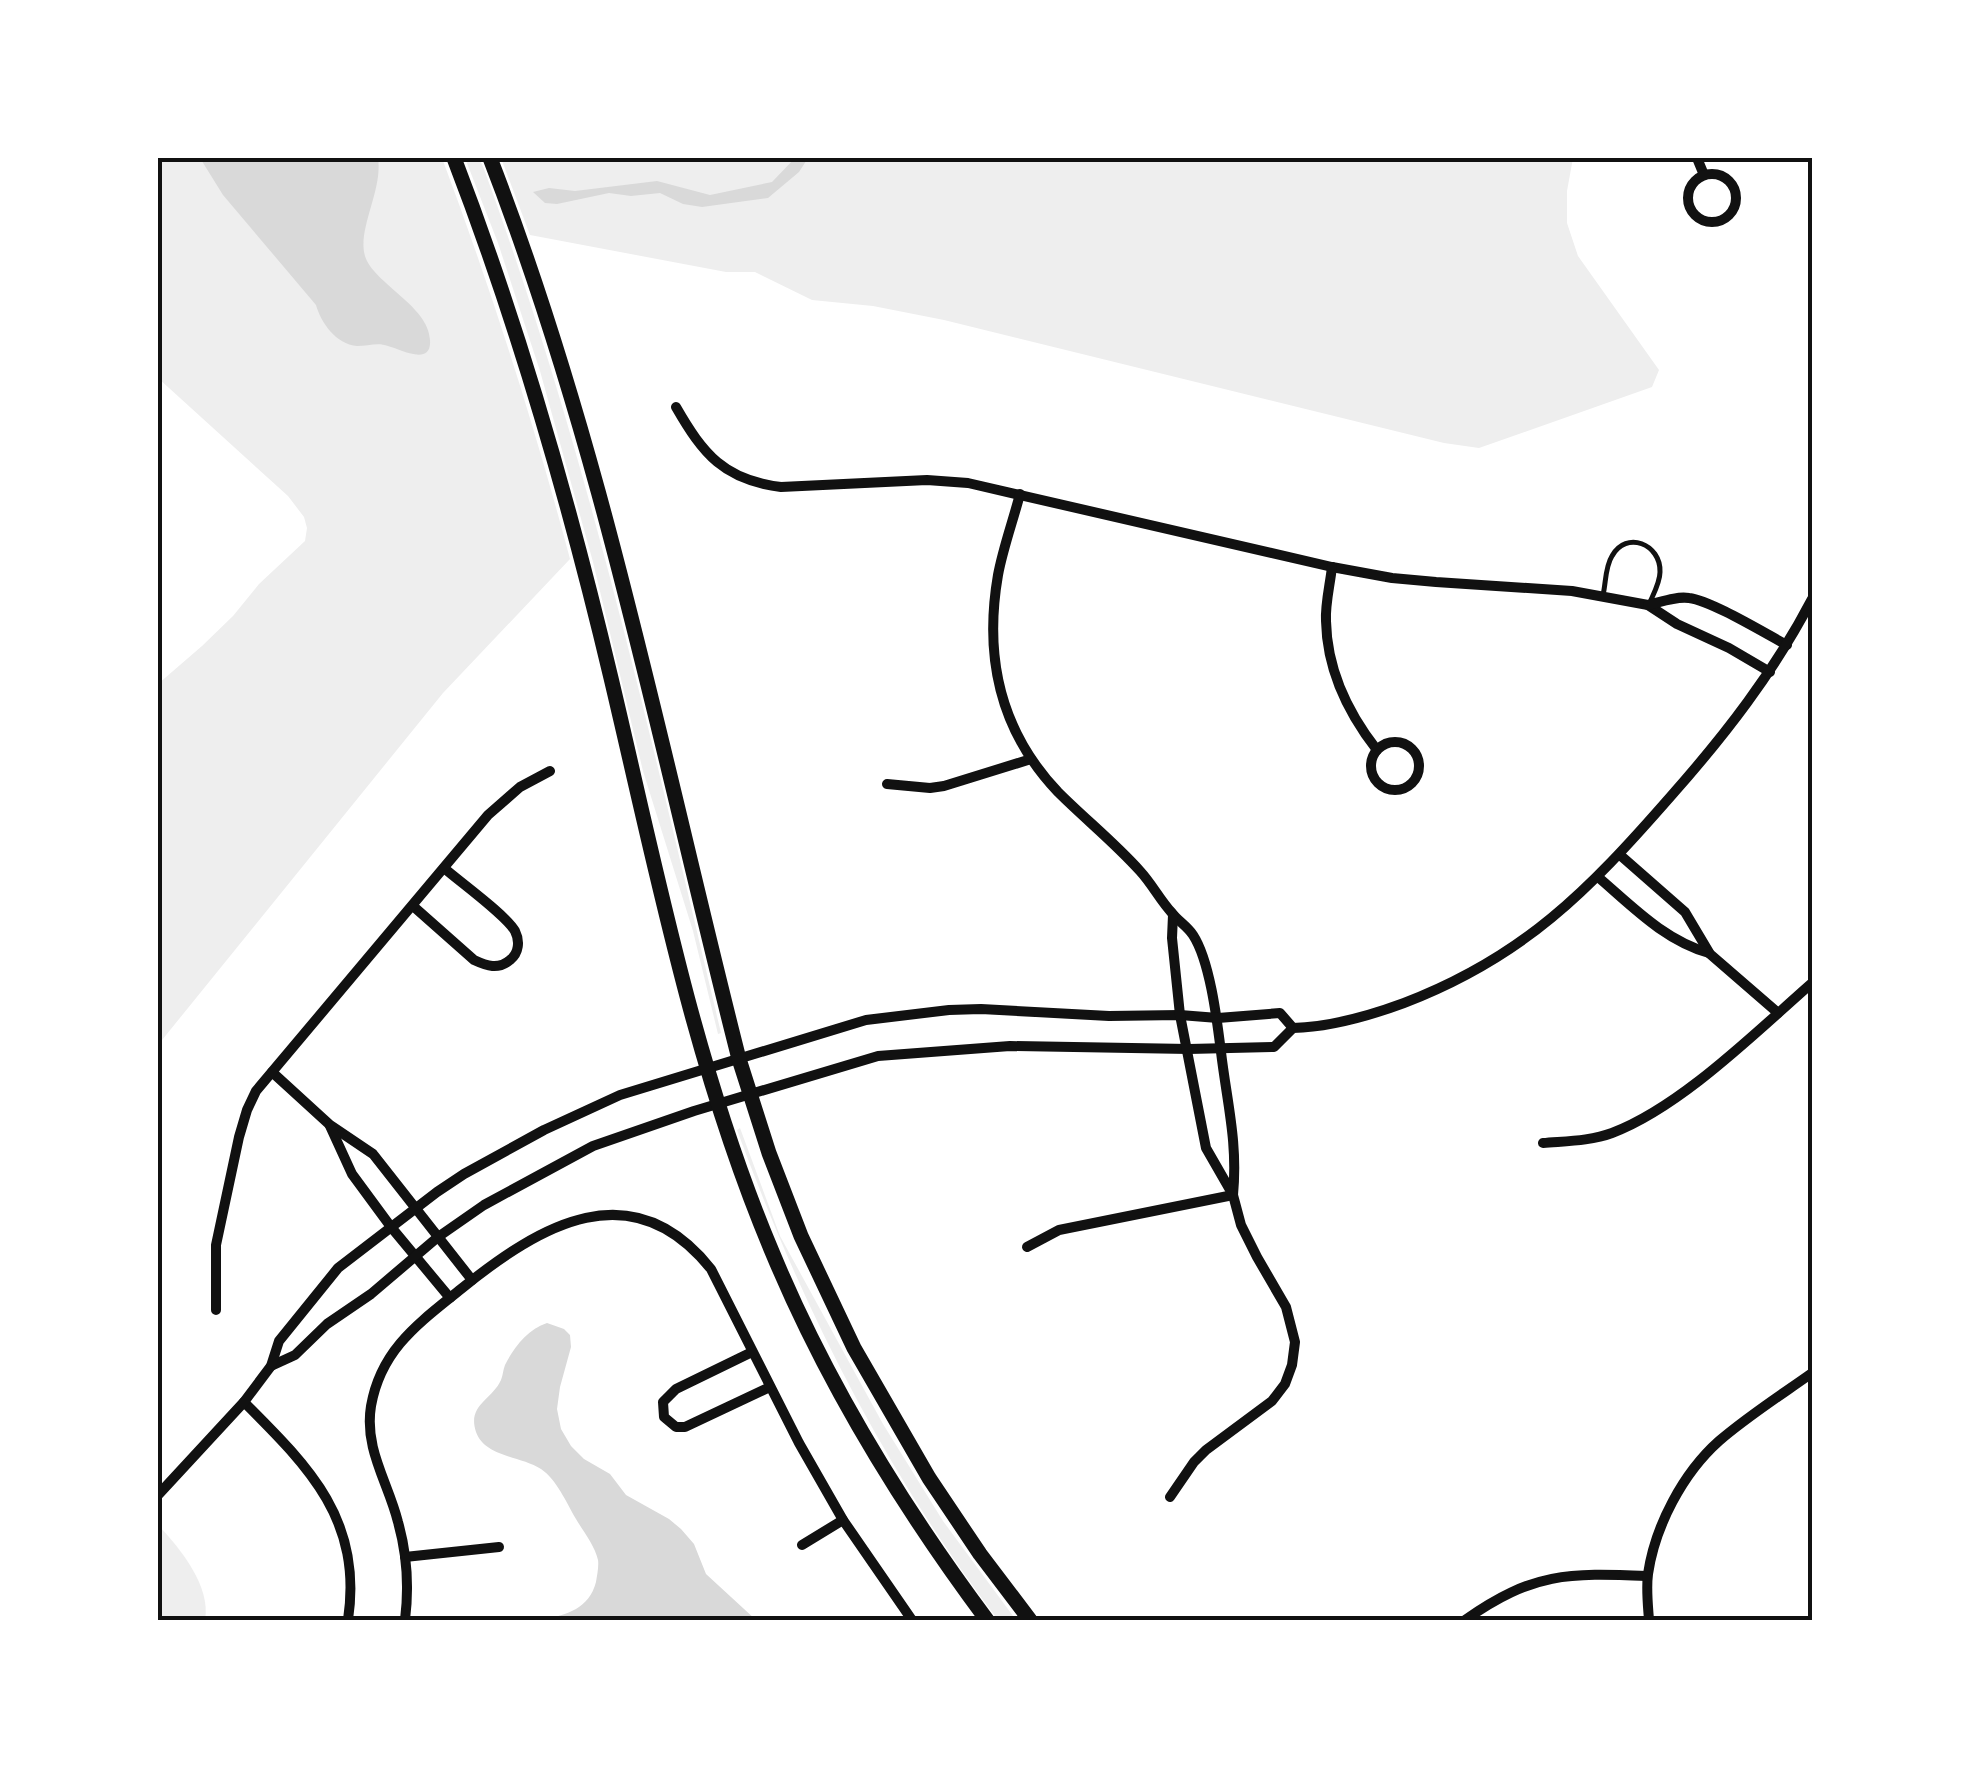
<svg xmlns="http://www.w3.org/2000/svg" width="1970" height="1778" viewBox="0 0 1970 1778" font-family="Karla,sans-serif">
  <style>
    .green { fill: #eee }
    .water { fill: #d9d9d9 }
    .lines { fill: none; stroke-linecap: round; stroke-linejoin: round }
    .service { stroke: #111; stroke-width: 5 }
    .minor { stroke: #111; stroke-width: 10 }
    .secondary { stroke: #111; stroke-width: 15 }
    .neatline { fill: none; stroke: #111; stroke-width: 4 }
  </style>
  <rect width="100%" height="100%" fill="#fff"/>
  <g class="green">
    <path d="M 158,158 L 442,158 C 491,289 534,423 570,559 L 443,693 L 158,1045 L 158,684 L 202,646 L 233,616 L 259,584 L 305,541 L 307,528 L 304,517 L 288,496 L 158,378 Z"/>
    <path d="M 465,158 L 479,158 L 484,169 C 587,450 652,743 721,1033 L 718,1034 L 693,931 L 643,771 L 593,562 L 540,371 L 498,243 Z"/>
    <path d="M 501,158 L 1573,158 L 1567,191 L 1567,223 L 1578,256 L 1659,370 L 1652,387 L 1479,448 L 1444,443 L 944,320 L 873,306 L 812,300 L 755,272 L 726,272 L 530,235 Z"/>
    <path d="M 740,1128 L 780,1236 L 883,1424 L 943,1521 L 1016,1620 L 998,1620 C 884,1470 802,1307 737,1130 Z"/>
    <path d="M 158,1525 C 180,1548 211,1586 205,1620 L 158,1620 Z"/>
  </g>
  <g class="water">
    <path d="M 200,158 L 378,158 C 383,190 357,229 365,256 C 373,283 429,306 430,340 C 432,367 400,349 388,346 C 378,342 368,346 357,346 C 336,344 321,323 316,305 L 223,195 Z"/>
    <path d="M 795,158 L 808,158 L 799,172 L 768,198 L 702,207 L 683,204 L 660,193 L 631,196 L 609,193 L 557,204 L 545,203 L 533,192 L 549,188 L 575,191 L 657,181 L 710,195 L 772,182 Z"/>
    <path d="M 547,1323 L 564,1329 L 570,1335 L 571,1347 L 560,1387 L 557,1409 L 561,1429 L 571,1446 L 584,1459 L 610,1474 L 626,1495 L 669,1519 L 681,1529 L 694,1544 L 706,1574 L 756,1620 L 544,1620 C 567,1614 589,1609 596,1582 C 597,1576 599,1566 598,1560 C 595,1546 583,1531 576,1519 C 566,1502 557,1480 541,1469 C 521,1456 485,1457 476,1432 C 467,1405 492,1400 501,1380 C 503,1375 503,1370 505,1365 C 514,1347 528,1329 547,1323 Z"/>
  </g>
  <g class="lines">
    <path class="service" d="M 1603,595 C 1606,583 1605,567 1612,556 C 1626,530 1661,544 1660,572 C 1660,582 1654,593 1650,602"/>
    <g class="minor">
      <path d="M 1697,158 L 1704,175"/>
      <circle cx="1712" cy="198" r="24"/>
      <path d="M 676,407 C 703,454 724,480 781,487 L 927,480 L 968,483 L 1332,567 L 1392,578 L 1436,582 L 1572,591 L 1648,605 L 1677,624 L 1729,648 L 1770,672"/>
      <path d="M 1020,494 C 1013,521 1003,548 998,575 C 984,656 1000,731 1058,792 C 1085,819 1115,843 1140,871 C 1152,884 1160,900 1172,913 C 1178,921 1187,926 1193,935 C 1210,961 1217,1020 1221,1052 C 1227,1103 1238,1142 1233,1195"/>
      <path d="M 1332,567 C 1330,585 1325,604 1326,621 C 1327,669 1348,713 1377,750"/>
      <path d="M 1648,605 C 1661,602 1676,596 1689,598 C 1712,601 1764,633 1787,645"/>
      <circle cx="1395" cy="766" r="24"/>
      <path d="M 887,784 L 930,788 L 944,786 L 1031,759"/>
      <path d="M 1620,855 L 1685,912 L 1710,954 L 1778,1013"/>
      <path d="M 1598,877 C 1633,907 1664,940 1709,953"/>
      <path d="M 413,906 L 474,960 C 487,966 498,970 510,960 C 519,953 520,941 515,931 C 506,915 460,882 444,868"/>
      <path d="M 272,1072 L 330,1125 L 373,1154 L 472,1280"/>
      <path d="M 330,1126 L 352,1174 L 391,1227 L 450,1298"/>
      <path d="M 1543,1143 C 1565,1141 1591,1141 1612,1133 C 1681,1107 1757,1031 1812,983"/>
      <path d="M 1027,1247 L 1059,1230 L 1233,1195"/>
      <path d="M 216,1310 L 216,1245 L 239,1137 L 247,1110 L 256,1091 L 488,815 L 520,787 L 550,771"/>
      <path d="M 752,1352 L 676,1389 L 663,1402 L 664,1417 L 676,1427 L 685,1427 L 770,1387"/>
      <path d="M 271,1366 L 295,1355 L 327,1324 L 371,1294 L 438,1237 L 484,1205 L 593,1146 L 694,1111 L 878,1056 L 1010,1046 L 1189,1049 L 1274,1047 L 1293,1028 C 1331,1027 1369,1016 1404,1003 C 1524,957 1588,891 1671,796 C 1725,735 1774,672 1812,599"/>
      <path d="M 244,1402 C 309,1467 363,1520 348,1620"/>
      <path d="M 158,1495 L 244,1402 L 271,1366 L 279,1341 L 338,1268 L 437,1192 L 464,1174 L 544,1130 L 620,1095 L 866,1020 L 949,1010 L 981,1009 L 1109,1016 L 1180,1015 L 1218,1018 L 1280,1013 L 1293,1028"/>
      <path d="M 1170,1497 L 1194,1462 L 1206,1450 L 1272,1401 L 1285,1384 L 1292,1365 L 1295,1342 L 1286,1307 L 1257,1257 L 1241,1225 L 1233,1195 L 1206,1148 L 1180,1015 L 1172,938 L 1173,915"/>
      <path d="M 802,1545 L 843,1520"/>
      <path d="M 405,1557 L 499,1547"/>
      <path d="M 405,1620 C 409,1588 407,1554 398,1522 C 388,1482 364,1449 371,1406 C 381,1349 419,1323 461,1289 C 540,1225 632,1170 711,1269 L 799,1443 L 843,1520 L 912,1620"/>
      <path d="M 1465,1620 C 1533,1572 1568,1573 1647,1576"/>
      <path d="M 1649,1620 C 1648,1606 1646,1589 1648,1574 C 1655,1526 1683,1473 1719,1441 C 1748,1416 1781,1395 1812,1373"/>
    </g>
    <g class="secondary">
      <path d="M 454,158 C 519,327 569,501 611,678 C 657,872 695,1070 773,1254 C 828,1386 902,1506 987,1620"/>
      <path d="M 490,158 C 603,449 662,757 739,1059 L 769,1153 L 801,1236 L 854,1348 L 929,1478 L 980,1554 L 1030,1620"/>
    </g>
  </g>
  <rect width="1970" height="1778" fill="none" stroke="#ffffff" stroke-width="320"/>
  <rect x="160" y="160" width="1650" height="1458" class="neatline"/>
</svg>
